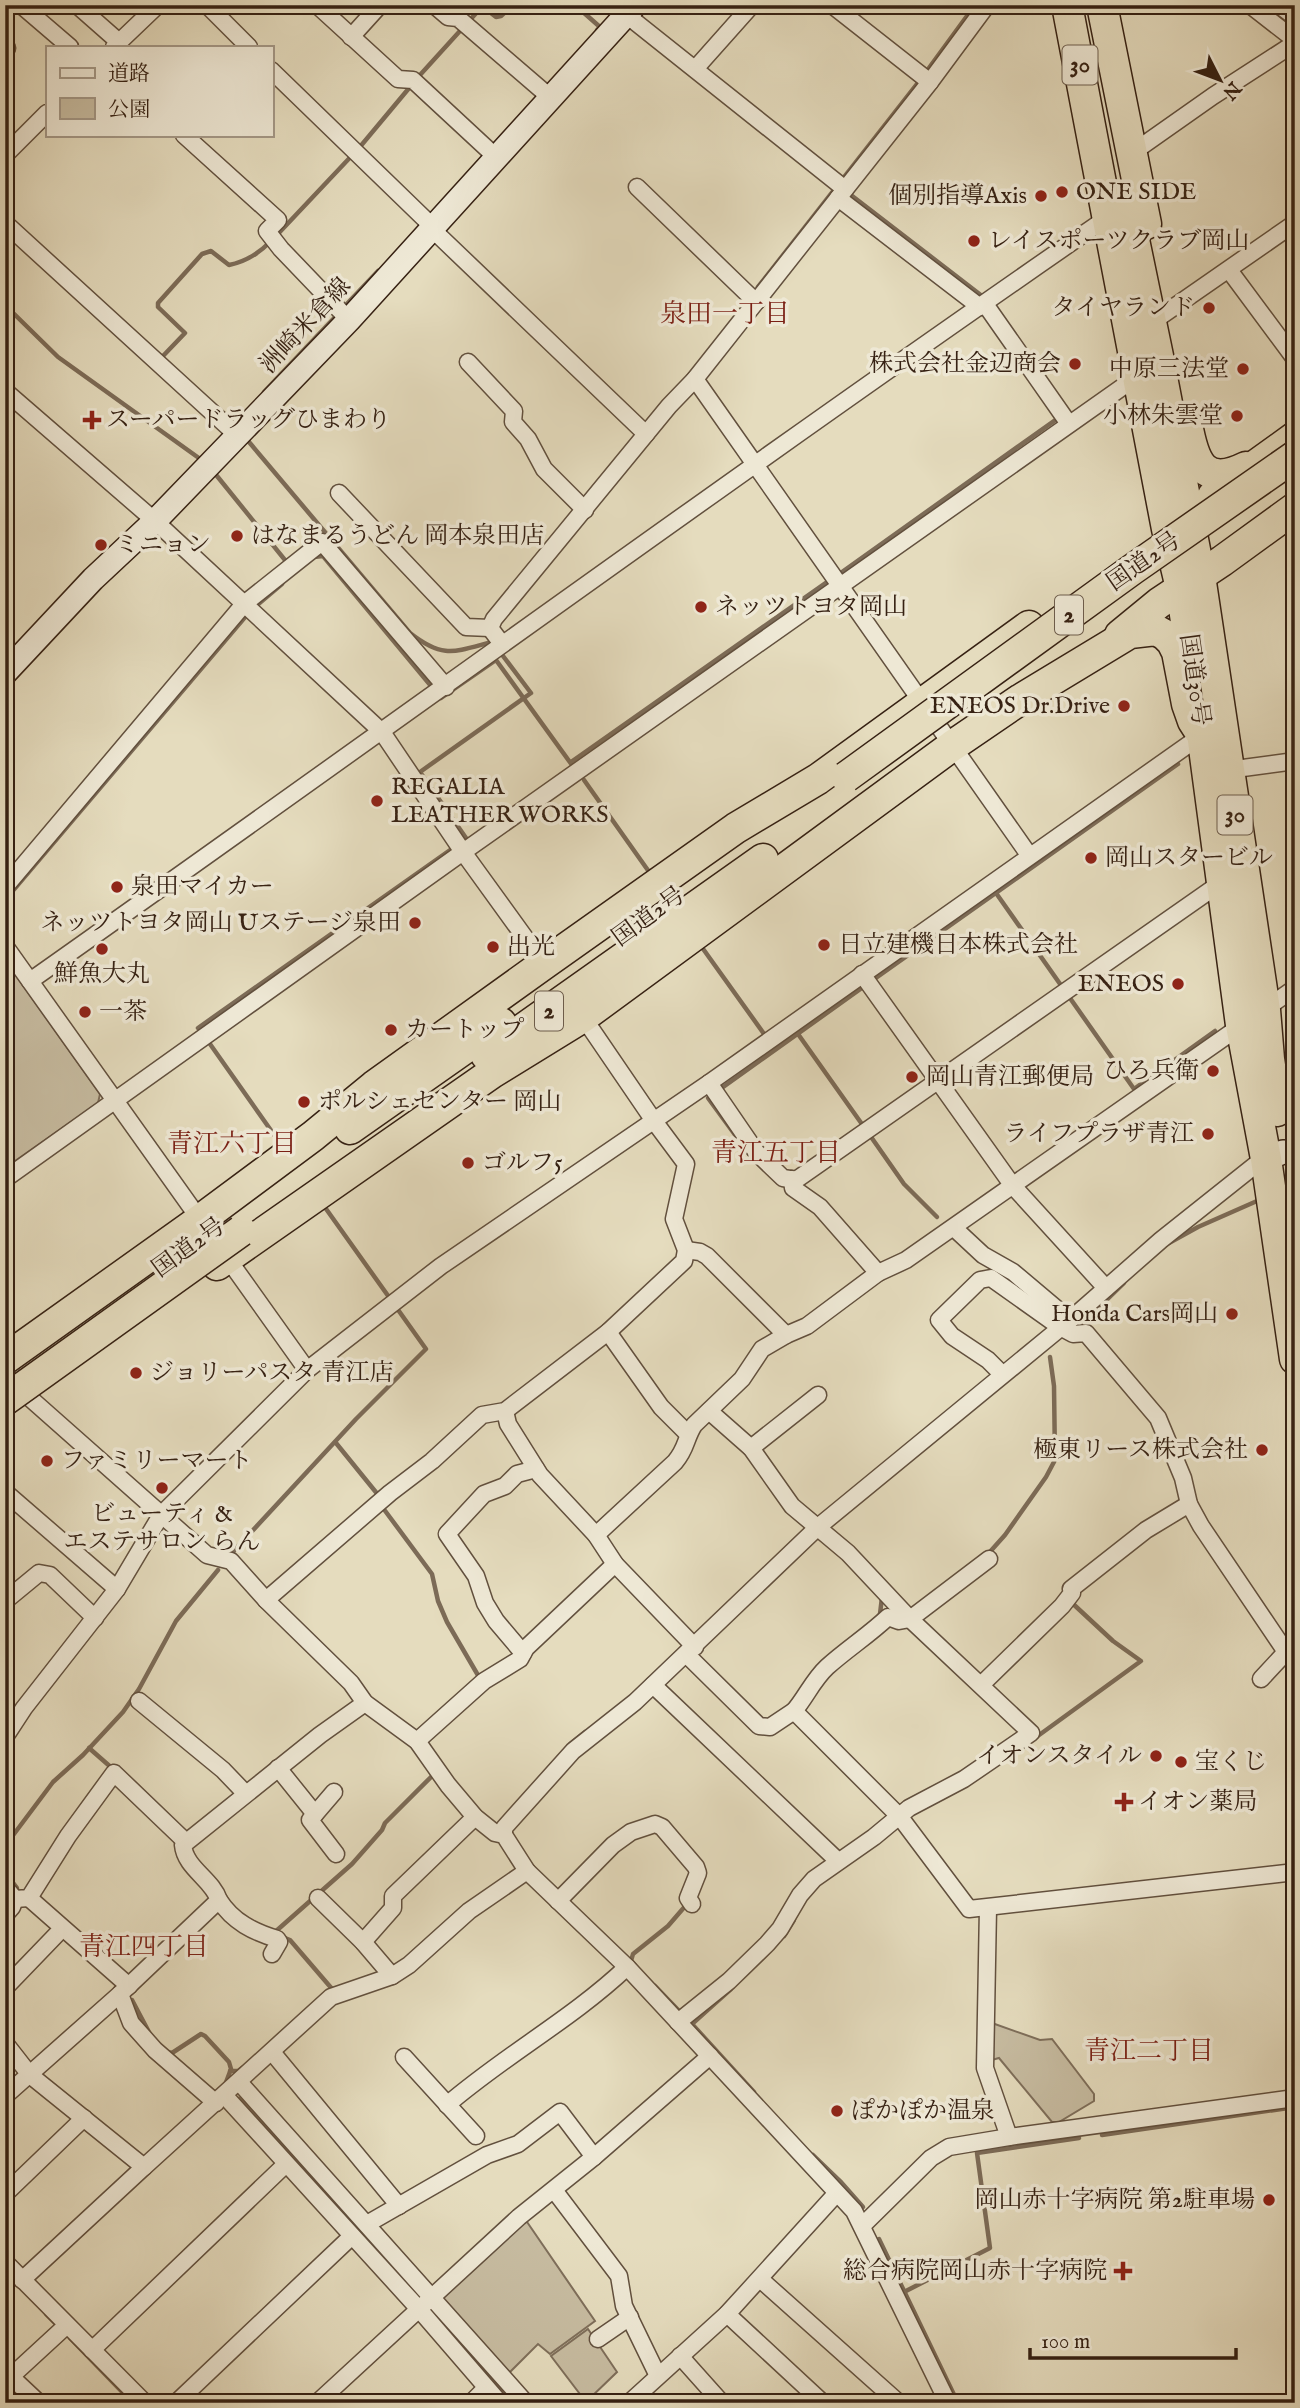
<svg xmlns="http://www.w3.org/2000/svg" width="1300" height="2408" viewBox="0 0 1300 2408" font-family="'IM FELL English','Noto Serif JP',serif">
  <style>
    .green { fill: #c7bca1; stroke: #7e6e5a; stroke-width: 2 }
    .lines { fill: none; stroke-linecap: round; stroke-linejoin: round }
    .stream { stroke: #7c6b57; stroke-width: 4.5 }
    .street-casing { stroke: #62503e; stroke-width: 19 }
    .secondary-casing { stroke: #362113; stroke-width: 26 }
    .highway-casing { stroke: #362113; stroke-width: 33 }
    .street { stroke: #eee8d5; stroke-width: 16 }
    .secondary { stroke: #eee8d5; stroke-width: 23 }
    .highway { stroke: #e5dcbe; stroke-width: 30 }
    .highway-bridge-casing { stroke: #362113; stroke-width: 33; stroke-linecap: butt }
    .highway-bridge { stroke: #e5dcbe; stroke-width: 30 }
    .poi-dot { fill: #8f2418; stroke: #eee8d5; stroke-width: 2.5 }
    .labels { text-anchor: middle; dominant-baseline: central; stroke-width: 7; stroke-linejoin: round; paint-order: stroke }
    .shield { fill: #eee8d5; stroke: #6d5d4d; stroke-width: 2 }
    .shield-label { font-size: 23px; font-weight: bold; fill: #362113 }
    .poi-label { font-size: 24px; fill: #362113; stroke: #eee8d5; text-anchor: start }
    .street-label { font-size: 24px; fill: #362113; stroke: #eee8d5 }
    .neighbourhood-label { font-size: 26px; fill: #7a1f14; stroke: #eee8d5 }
  </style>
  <rect width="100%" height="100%" fill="#e5dcbe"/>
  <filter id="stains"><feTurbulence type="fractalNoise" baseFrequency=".00286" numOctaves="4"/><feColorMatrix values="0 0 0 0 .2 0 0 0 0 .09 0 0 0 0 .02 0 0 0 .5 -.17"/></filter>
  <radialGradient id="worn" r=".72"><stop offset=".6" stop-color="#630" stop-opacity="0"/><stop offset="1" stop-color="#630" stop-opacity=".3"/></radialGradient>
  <g class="green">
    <path d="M 5,960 L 100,1094 L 98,1103 L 5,1168 Z"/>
    <path d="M 992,2023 L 1040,2040 L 1052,2039 L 1094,2094 L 1094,2101 L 1059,2122 L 1052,2122 L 999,2058 L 992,2060 Z"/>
    <path d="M 525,2219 L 595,2321 L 550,2354 L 538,2344 L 506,2376 L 440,2301 L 441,2293 Z"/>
    <path d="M 588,2329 L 617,2372 L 586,2402 L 551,2356 Z"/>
  </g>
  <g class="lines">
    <g class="stream">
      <path d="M 575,5 L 600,27 L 597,30"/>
      <path d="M 926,72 L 975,5"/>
      <path d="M 847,192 L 982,296"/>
      <path d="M 276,236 L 359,148 L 420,75 L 479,10 L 487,10 L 496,17 L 501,16 L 513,5"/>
      <path d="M 758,287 L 921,79"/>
      <path d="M 5,305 L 58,357 L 203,461"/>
      <path d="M 343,308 L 378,271"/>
      <path d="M 163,356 L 185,333 L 158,307 L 158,303 L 202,254 L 211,251 L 229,265 C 245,262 259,253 270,242"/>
      <path d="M 264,392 L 337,315"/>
      <path d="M 249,442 L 410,633 C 443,659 454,652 492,642"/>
      <path d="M 217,476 L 289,565"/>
      <path d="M 314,557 L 323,556 L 441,698 L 496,660 L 572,765"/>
      <path d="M 842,572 L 1061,416"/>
      <path d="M 256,606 L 282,584"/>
      <path d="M 571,762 L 827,582"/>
      <path d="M 584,780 L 652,876"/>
      <path d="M 464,840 L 466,838 L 420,772 L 531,693 L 500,652"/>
      <path d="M 996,893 L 1134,1089 L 1215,1031"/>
      <path d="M 5,900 L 246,616"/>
      <path d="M 701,946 L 767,1038"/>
      <path d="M 873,980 L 1178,764"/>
      <path d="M 200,1030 L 198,1028 L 453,848"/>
      <path d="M 798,1034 L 864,1127"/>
      <path d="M 210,1044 L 282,1146"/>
      <path d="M 719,1090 L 866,985"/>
      <path d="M 712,1095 L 708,1098 L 752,1158"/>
      <path d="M 869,1134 L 904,1184 L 937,1217"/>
      <path d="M 1169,1243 L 1198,1227 L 1257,1201"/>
      <path d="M 1077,1327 L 1080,1326 L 1124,1283"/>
      <path d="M 336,1443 L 379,1496"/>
      <path d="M 383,1508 L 432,1574 L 438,1601 L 447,1622 L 479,1677"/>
      <path d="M 988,1554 L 1005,1535 L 1046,1477 L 1055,1460 L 1054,1386 L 1050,1357"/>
      <path d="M 230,1555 L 356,1419 L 426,1349 L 324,1206"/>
      <path d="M 877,1618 L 880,1614 L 882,1597"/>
      <path d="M 1035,1738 L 1141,1661 L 1113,1641 L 1071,1602"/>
      <path d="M 570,1744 L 585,1732"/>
      <path d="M 89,1748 L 113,1769"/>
      <path d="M 5,1846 L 53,1782 L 83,1755 L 123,1712 L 139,1689 L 176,1621 L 218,1570"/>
      <path d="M 5,1872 L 17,1888"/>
      <path d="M 275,1932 L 352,1864 L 382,1830 L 385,1823 L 432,1776"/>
      <path d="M 280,1936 L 290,1940 L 333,1990"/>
      <path d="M 784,1936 L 794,1920"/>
      <path d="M 635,1965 L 631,1961 L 633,1954 L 668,1926 L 687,1904"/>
      <path d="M 655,1986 L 683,2015"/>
      <path d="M 132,2000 L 150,2034"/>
      <path d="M 692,2024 L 731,1989"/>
      <path d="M 692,2024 L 754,2092"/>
      <path d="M 167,2052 L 172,2053 L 201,2034 L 205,2036 L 229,2062 L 231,2069 L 225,2085"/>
      <path d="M 230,2071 L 238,2071 L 242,2068"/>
      <path d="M 239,2099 L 365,2239"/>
      <path d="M 1102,2135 L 1295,2107"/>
      <path d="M 813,2155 L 840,2181 L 863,2207"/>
      <path d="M 879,2239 L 958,2403"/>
      <path d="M 904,2292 L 990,2248 L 977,2153 L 1079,2138"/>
      <path d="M 46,2314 L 58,2326"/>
      <path d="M 452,2336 L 513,2403"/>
      <path d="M 70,2338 L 127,2397"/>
    </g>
    <g class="street-casing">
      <g id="street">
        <path d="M 21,5 L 70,47"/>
        <path d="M 77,5 L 119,42"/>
        <path d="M 207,5 L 249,47"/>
        <path d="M 317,5 L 398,79 L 413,80 L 496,157"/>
        <path d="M 434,5 L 448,17 L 458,18 L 551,98"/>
        <path d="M 614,5 L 845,189"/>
        <path d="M 832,5 L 930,82"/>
        <path d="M 1250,5 L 1295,40"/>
        <path d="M 1279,5 L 1295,17"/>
        <path d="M 351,37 L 380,5"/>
        <path d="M 5,46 L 7,48 L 5,50"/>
        <path d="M 114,47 L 158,5"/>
        <path d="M 695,69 L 752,5"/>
        <path d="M 271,70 L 433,227"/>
        <path d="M 184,135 L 278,220 L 267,231 L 281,249 L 349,320"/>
        <path d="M 1132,153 L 1213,96 L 1295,43"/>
        <path d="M 5,155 L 47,113"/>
        <path d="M 637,187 L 756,302"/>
        <path d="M 838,198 L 980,307"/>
        <path d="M 5,223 L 238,436"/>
        <path d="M 432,229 L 646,434"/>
        <path d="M 1229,270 L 1295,359"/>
        <path d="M 985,304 L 1069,424"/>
        <path d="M 1161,316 L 1295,223"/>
        <path d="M 468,362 L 514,411 L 513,422 L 528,439 L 544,469 L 585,510"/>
        <path d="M 695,379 L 1029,855"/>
        <path d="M 5,391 L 155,521 L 382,732 L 463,852 L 544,964"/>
        <path d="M 339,493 L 466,627 L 490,628"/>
        <path d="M 502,644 L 490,628 L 494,619 L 669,406 L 695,379 L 930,82 L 987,5"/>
        <path d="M 1228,770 L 1295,761"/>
        <path d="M 5,887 L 244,604 L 322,542 L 446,687"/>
        <path d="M 5,946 L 307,1370"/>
        <path d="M 862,974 L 1013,1186 L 1106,1288"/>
        <path d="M 30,981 C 387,729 739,472 1098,224"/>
        <path d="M 709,1083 L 757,1153 L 783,1178 L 796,1180 L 1222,882"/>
        <path d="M 5,1179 L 463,852 L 1138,376"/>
        <path d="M 792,1179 L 793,1188 L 820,1207 L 878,1273"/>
        <path d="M 954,1228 L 983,1255 L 1013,1272 L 1070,1320"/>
        <path d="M 686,1250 L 700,1252 L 707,1256 L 786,1335"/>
        <path d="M 608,1332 L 661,1407 L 688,1434"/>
        <path d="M 1002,1374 L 988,1360 L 952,1336 L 939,1320 L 980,1280 L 991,1278 L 1060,1327 L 1073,1334 L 1086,1333 L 1158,1418 L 1183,1478 L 1189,1504 L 1201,1526 L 1286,1652 L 1295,1646"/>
        <path d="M 5,1376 L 207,1555 L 231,1561 L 266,1600 L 351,1683 L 365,1703 L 417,1741 L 448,1785 L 475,1817 L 495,1833 L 504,1835 L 527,1871 L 627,1967 L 854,2211 L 948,2403"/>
        <path d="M 505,1411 L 508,1424 L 540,1475 L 596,1535 L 615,1564 L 695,1647"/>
        <path d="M 751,1448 L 818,1395"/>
        <path d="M 5,1492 L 117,1589"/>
        <path d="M 596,1535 L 675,1462 C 687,1448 685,1439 694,1425 L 742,1379 L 762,1349 L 786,1335 L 807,1326 L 878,1273 L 906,1260 L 1295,988"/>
        <path d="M 266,1600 L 390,1493 L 432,1461 L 482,1415 L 505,1411 L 608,1332 L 684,1261 L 686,1250 L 674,1219 L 686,1164 L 654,1121 L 583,1017"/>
        <path d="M 5,1601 L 39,1573 L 50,1575 L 95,1618"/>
        <path d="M 523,1653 L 496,1621 L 485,1603 L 476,1576 L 447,1534 L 484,1494 L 505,1486 L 517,1474 L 536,1469"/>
        <path d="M 686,1654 L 759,1726 L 770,1727 L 794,1711 L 900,1817 L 969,1909 L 1295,1872"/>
        <path d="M 1261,1679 L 1286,1652"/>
        <path d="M 653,1685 L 838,1861"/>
        <path d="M 981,1685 L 1062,1606 L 1072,1593 L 1071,1589 L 1146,1530 L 1189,1504"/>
        <path d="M 139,1701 L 223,1770 L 246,1794"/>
        <path d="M 794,1711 C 806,1697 813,1680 827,1667 C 847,1649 869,1635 888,1617 L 899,1621 L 910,1619 L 989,1559"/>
        <path d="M 5,1737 L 24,1708 L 117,1589 L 161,1515 L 307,1370 L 441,1266 L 709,1083 L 1202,735"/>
        <path d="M 417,1741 L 484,1681 L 520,1659 L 526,1648 L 615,1564"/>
        <path d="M 278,1768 L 315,1814"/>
        <path d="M 334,1792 L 310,1820 L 336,1854"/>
        <path d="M 504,1835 L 504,1828 L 573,1751 L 635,1702 L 818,1527 L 1070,1320 L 1161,1240 L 1254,1166 L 1266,1159"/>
        <path d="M 5,1887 L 15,1899 L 12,1907 L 5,1915"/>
        <path d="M 29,1898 L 129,1986"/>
        <path d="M 318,1898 L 363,1942 L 392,1976"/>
        <path d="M 15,1899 L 29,1898 L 68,1836 L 114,1773 L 186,1842"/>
        <path d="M 219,1900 C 233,1922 254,1932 277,1939 L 279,1942 L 272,1954"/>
        <path d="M 558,1901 L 613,1845 L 631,1832 L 655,1824 L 662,1827 L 696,1867 L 698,1873 L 688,1898 L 692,1904"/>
        <path d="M 988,1908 L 985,2068 L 1009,2137"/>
        <path d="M 363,1942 L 393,1908 L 393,1896 L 475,1817"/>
        <path d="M 5,1988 L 57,1934"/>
        <path d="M 120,1994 L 131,2023 L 155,2050 L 216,2103"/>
        <path d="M 678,2022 L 729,1981 L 767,1944 L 780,1929 L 800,1895 L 814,1879 L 874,1837 L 909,1808 L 964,1779 L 1031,1733 L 910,1619 L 848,1553 L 792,1506 L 751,1448 L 709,1411"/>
        <path d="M 5,2043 L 30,2075 L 144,2167 L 331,1997 L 392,1976 L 409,1965 L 469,1911 L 527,1871"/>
        <path d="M 272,2052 L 399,2206"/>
        <path d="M 404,2057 L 476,2136"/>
        <path d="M 239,2082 L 526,2403"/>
        <path d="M 224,2095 L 418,2308 L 500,2403"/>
        <path d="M 5,2096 L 120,1994 L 219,1900 C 212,1879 185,1868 183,1845 L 320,1735 L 365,1703"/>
        <path d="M 447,2105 C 505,2055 572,2019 627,1967"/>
        <path d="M 554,2190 L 619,2276 L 624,2306 L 658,2376"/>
        <path d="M 5,2194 L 84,2118"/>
        <path d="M 367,2224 L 487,2155 L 518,2144 L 560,2112 L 594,2157"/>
        <path d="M 862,2226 L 931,2158 L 949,2147 L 1009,2137 L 1295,2098"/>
        <path d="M 5,2262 L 145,2403"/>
        <path d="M 760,2279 L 899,2403"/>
        <path d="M 22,2280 L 144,2167"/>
        <path d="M 727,2314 L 823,2403"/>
        <path d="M 598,2339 L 630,2317"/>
        <path d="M 92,2350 L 286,2164"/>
        <path d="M 680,2356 L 722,2403"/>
        <path d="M 5,2371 L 39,2403"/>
        <path d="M 5,2382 L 67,2325"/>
        <path d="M 176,2403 L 352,2236"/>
        <path d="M 317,2403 L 519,2217 L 594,2157 L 710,2056"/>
        <path d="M 471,2403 L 486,2388"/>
        <path d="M 629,2403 L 727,2314 L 836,2194"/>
      </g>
    </g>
    <g class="secondary-casing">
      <g id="secondary">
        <path d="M 5,673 L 93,579 L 155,521 L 349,320 L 635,5"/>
        <path d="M 1266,1159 L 1283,1152 L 1295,1153"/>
      </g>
    </g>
    <g class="highway-casing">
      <g id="highway">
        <path d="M 1067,5 L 1167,529 L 1181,588 L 1193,668"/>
        <path d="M 1102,5 L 1146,224"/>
        <path d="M 1126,201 L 1158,356 L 1200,576 L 1265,1010 L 1269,1059 L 1277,1111"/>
        <path d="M 1187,424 C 1194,462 1203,488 1246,467"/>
        <path d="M 1213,496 L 1295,437"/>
        <path d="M 1120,635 L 1159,603 L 1222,561 L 1295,508"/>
        <path d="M 1200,718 L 1241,1025 L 1266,1159 L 1295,1359"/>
        <path d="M 486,1055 L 763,859"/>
        <path d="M 350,1129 L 501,1023"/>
        <path d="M 217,1265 L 492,1073 L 583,1017 L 952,746 L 1021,699 L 1130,633 L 1156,630 L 1165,635 L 1172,642 L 1177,652 L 1187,704 L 1193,721 L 1202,735"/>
        <path d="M 5,1359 L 200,1220 L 313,1136 L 374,1086 L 544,964 L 736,828 L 818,779 L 1029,626"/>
      </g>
    </g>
    <use href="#street" class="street"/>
    <use href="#secondary" class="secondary"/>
    <use href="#highway" class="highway"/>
    <g class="highway-bridge-casing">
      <g id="highway-bridge">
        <path d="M 846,777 L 1133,569 L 1295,456"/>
        <path d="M 5,1400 L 241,1231"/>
      </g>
    </g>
    <use href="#highway-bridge" class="highway-bridge"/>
  </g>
  <g class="poi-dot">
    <circle cx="1062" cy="192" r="7"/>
    <circle cx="1041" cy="196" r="7"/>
    <circle cx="974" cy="241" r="7"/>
    <circle cx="1209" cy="308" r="7"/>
    <circle cx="1075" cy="364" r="7"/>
    <circle cx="1243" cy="369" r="7"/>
    <circle cx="1237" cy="416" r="7"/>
    <path d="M88.5 409.5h7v7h7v7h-7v7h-7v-7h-7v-7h7z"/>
    <circle cx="237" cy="536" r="7"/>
    <circle cx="101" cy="545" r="7"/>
    <circle cx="701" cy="607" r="7"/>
    <circle cx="1124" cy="706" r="7"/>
    <circle cx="377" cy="801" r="7"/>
    <circle cx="1091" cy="858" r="7"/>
    <circle cx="117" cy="887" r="7"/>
    <circle cx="415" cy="923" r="7"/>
    <circle cx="824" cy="945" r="7"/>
    <circle cx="493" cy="947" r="7"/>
    <circle cx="102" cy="949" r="7"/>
    <circle cx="1178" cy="984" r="7"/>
    <circle cx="85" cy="1012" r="7"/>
    <circle cx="391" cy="1030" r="7"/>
    <circle cx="1213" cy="1071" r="7"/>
    <circle cx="912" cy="1077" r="7"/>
    <circle cx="304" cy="1102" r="7"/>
    <circle cx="1208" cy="1134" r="7"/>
    <circle cx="468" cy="1163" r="7"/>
    <circle cx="1232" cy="1314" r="7"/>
    <circle cx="136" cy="1373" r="7"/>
    <circle cx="1262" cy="1450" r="7"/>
    <circle cx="47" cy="1461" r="7"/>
    <circle cx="162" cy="1488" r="7"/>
    <circle cx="1156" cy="1756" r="7"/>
    <circle cx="1181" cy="1762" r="7"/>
    <path d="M1120.5 1791.5h7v7h7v7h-7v7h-7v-7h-7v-7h7z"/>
    <circle cx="837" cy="2111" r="7"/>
    <circle cx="1269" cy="2200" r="7"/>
    <path d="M1119.5 2260.5h7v7h7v7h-7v7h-7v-7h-7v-7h7z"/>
  </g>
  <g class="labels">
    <g class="shield">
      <rect x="1062.5" y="45.5" width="35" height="39" rx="5"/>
      <rect x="1055" y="595.5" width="28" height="39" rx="5"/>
      <rect x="1217.5" y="795.5" width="35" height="39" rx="5"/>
      <rect x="535" y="991.5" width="28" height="39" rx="5"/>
    </g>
    <g class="shield-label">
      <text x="1080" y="65">30</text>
      <text x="1069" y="615">2</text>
      <text x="1235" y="815">30</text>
      <text x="549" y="1011">2</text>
    </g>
    <g class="poi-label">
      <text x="1076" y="192">ONE SIDE</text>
      <text x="1027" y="196" text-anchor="end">個別指導Axis</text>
      <text x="988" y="241">レイスポーツクラブ岡山</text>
      <text x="1195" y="308" text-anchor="end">タイヤランド</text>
      <text x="1061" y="364" text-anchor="end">株式会社金辺商会</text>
      <text x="1229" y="369" text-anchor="end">中原三法堂</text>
      <text x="1223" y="416" text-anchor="end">小林朱雲堂</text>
      <text x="106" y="420">スーパードラッグひまわり</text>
      <text x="251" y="536">はなまるうどん 岡本泉田店</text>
      <text x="115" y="545">ミニョン</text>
      <text x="715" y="607">ネッツトヨタ岡山</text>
      <text x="1110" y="706" text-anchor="end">ENEOS Dr.Drive</text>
      <text x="391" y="787">REGALIA<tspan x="391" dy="28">LEATHER WORKS</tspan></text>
      <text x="1105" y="858">岡山スタービル</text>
      <text x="131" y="887">泉田マイカー</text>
      <text x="401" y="923" text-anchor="end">ネッツトヨタ岡山 Uステージ泉田</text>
      <text x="838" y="945">日立建機日本株式会社</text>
      <text x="507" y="947">出光</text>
      <text x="102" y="974" text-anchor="middle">鮮魚大丸</text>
      <text x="1164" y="984" text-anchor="end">ENEOS</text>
      <text x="99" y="1012">一茶</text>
      <text x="405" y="1030">カートップ</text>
      <text x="1199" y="1071" text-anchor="end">ひろ兵衛</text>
      <text x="926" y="1077">岡山青江郵便局</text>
      <text x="318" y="1102">ポルシェセンター 岡山</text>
      <text x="1194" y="1134" text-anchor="end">ライフプラザ青江</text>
      <text x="482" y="1163">ゴルフ5</text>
      <text x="1218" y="1314" text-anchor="end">Honda Cars岡山</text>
      <text x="150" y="1373">ジョリーパスタ 青江店</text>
      <text x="1248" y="1450" text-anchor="end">極東リース株式会社</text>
      <text x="61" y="1461">ファミリーマート</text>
      <text x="162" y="1514" text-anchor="middle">ビューティ &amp;<tspan x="162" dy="28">エステサロン らん</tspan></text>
      <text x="1142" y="1756" text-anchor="end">イオンスタイル</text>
      <text x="1195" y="1762">宝くじ</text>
      <text x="1138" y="1802">イオン薬局</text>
      <text x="851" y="2111">ぽかぽか温泉</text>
      <text x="1255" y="2200" text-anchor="end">岡山赤十字病院 第2駐車場</text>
      <text x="1107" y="2271" text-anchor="end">総合病院岡山赤十字病院</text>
    </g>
    <g class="street-label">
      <text transform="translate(306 326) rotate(-47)">洲崎米倉線</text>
      <text transform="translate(1144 562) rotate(-35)">国道2号</text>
      <text transform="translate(1194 680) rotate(82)">国道30号</text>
      <text transform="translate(649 917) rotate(-36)">国道2号</text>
      <text transform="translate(189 1248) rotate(-36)">国道2号</text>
    </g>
    <g class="neighbourhood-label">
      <text x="725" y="314">泉田一丁目</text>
      <text x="232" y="1144">青江六丁目</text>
      <text x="776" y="1153">青江五丁目</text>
      <text x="144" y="1947">青江四丁目</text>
      <text x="1149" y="2051">青江二丁目</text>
    </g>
  </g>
  <rect width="1300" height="2408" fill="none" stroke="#e5dcbe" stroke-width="28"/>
  <rect x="7" y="7" width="1286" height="2394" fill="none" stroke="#362113" stroke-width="3.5"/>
  <rect x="14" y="14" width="1272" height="2380" fill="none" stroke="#362113" stroke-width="2"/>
  <rect x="46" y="46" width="228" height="91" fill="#eee8d5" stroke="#a49887" stroke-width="2"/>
  <rect x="60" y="68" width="35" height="10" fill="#eee8d5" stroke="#a49887" stroke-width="2"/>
  <text x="108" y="80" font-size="21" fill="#362113">道路</text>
  <rect x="60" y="98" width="35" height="21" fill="#c7bca1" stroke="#a49887" stroke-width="2"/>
  <text x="108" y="116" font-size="21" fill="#362113">公園</text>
  <g transform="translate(1220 80) rotate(132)" stroke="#eee8d5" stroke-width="5" paint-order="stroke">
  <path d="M0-5L12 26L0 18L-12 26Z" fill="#362113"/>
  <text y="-10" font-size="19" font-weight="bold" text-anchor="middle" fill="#362113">N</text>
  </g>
  <path d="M1030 2348v10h206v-10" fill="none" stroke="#362113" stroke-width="3.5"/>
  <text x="1041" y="2348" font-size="21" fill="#362113" stroke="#eee8d5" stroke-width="5" paint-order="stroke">100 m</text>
  <rect width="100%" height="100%" filter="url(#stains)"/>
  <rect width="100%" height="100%" fill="url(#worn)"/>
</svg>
